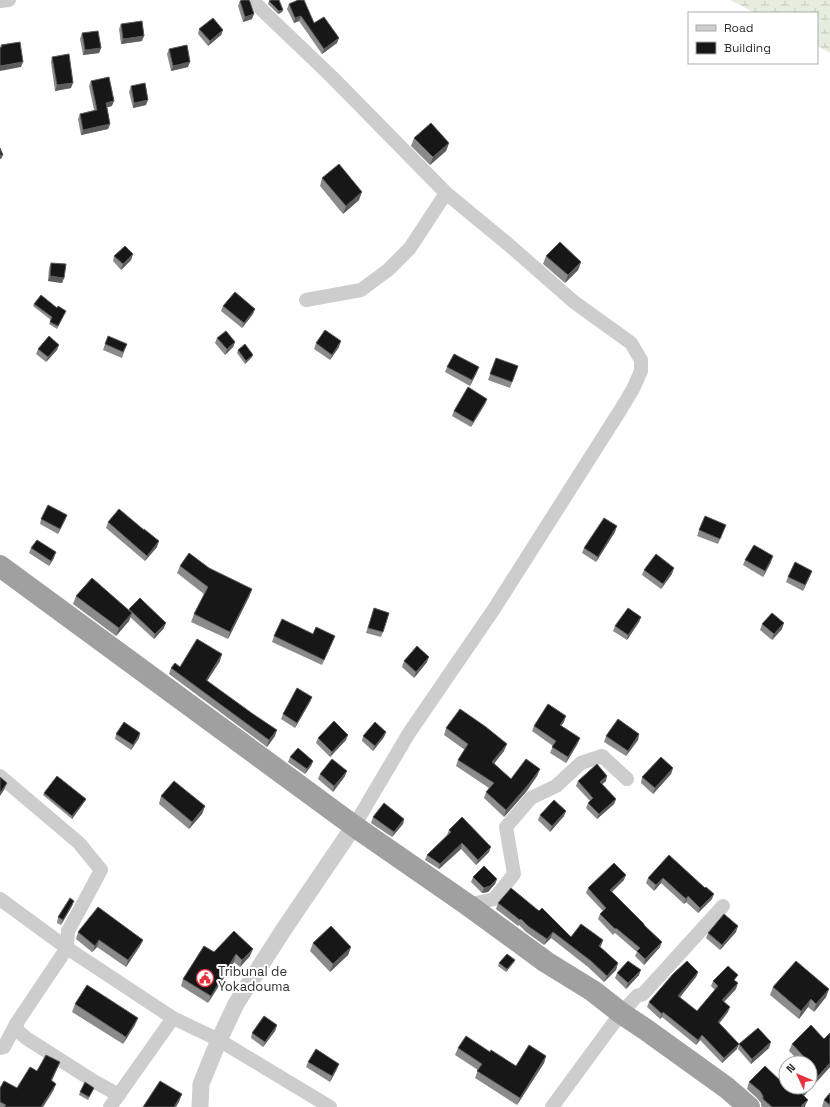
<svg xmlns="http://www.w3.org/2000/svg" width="830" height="1107" viewBox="0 0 830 1107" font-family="'Space Grotesk',sans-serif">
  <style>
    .wetland { fill: url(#wetland-marsh) }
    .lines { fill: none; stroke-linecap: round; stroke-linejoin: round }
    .minor { stroke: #cdcdcd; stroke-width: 14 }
    .tertiary { stroke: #cdcdcd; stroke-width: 17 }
    .trunk { stroke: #a0a0a0; stroke-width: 22 }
    .wall { fill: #8b8b8b }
    .shaded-wall { fill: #5d5d5d }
    .building { fill: #171717; stroke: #5d5d5d }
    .labels { text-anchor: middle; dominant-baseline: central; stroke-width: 4; stroke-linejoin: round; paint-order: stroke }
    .poi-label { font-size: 13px; fill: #303030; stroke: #fff; text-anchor: start }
  </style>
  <defs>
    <pattern id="wetland-marsh" width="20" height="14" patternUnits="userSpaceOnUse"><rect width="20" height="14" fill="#e5edde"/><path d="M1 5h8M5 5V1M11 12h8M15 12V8" fill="none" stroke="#c5ccbf"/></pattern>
  </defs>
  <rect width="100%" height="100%" fill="#fff"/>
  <path class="wetland" d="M 730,0 L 830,0 L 830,53 L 817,46 L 817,13 L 755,13 Z"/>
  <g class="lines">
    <g class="minor">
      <path d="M 253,0 L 263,11 L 332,77 L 446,193 L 509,245 L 574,302 L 631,343 L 641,360 L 641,371 L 633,389 L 621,409 L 494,609 L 409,733 L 354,826"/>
      <path d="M 0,1 L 9,0"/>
      <path d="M 306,300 L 361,290 L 388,270 L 410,248 L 446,193"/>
      <path d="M 0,776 L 79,843 L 101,870 L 85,900 L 68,931 L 67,948 L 16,1024 L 18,1031 L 26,1038 L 95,1082 L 119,1095"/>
      <path d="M 0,899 L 67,948 L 173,1018 L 219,1040 L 330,1107"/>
      <path d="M 468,905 L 494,899 L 514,874 L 506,827 L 531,798 L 556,786 L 581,763 L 602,756 L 627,779"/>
      <path d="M 0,1048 L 4,1047 L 16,1024"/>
      <path d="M 110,1107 L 173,1018"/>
      <path d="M 552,1107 L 621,1013 L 637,996 L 643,994 L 723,906"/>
    </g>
    <path class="tertiary" d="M 200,1107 L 201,1084 L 219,1040 L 236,1004 L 284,929 L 354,826"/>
    <path class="trunk" d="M 0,566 L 354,826 L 468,905 L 546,962 L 593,991 L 621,1013 L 645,1029 L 727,1088 L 749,1107"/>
  </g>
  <g class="wall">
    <path d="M 240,1 L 252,19 L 243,22 L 238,6 Z"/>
    <path d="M 269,1 L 282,12 L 278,14 L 268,4 Z"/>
    <path d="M 289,4 L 314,23 L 337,43 L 322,54 L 299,21 L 294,23 L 287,9 Z"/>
    <path d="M 121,24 L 142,41 L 121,44 L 119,29 Z"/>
    <path d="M 199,29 L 223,30 L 221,35 L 208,46 L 198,34 Z"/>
    <path d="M 82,33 L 101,48 L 99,53 L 83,55 L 80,39 Z"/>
    <path d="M 169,49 L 188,67 L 171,71 L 167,54 Z"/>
    <path d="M 52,57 L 71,88 L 55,91 L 51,62 Z"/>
    <path d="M 91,81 L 112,106 L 107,107 L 110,124 L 108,129 L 81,135 L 78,119 L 80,114 L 94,110 L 89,86 Z"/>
    <path d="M 131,86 L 146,105 L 133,108 L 129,92 Z"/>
    <path d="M 414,138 L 449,143 L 446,151 L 430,165 L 411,146 Z"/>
    <path d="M 322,178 L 359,200 L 343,214 L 320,186 Z"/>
    <path d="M 133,254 L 131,260 L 121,270 L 113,261 L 114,256 Z"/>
    <path d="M 546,256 L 581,262 L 578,270 L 565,283 L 543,264 Z"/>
    <path d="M 51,263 L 64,278 L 62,283 L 48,281 L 49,268 Z"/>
    <path d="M 34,304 L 57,308 L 65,313 L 57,329 L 49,324 L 51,320 L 33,306 Z"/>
    <path d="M 223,306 L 255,309 L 253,314 L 242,328 L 221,311 Z"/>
    <path d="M 217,338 L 235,342 L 233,347 L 225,355 L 215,343 Z"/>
    <path d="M 316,343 L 339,347 L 330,360 L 314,349 Z"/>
    <path d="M 105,344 L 127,344 L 122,358 L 103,350 Z"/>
    <path d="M 38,349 L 57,350 L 46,362 L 36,354 Z"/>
    <path d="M 238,350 L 252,357 L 245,364 L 237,353 Z"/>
    <path d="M 496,358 L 518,366 L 510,388 L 488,380 Z"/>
    <path d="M 447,367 L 477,372 L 470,386 L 445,372 Z"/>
    <path d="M 487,399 L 485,404 L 471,427 L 452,416 L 454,411 Z"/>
    <path d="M 67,515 L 65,520 L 58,534 L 40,524 L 41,519 Z"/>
    <path d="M 108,522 L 157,547 L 145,561 L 106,528 Z"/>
    <path d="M 699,530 L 724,530 L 718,544 L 697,536 Z"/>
    <path d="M 615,532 L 596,562 L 582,553 L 584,548 Z"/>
    <path d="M 31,548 L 54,558 L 49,566 L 29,553 Z"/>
    <path d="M 745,560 L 771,562 L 763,577 L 743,565 Z"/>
    <path d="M 180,566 L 252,589 L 249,597 L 228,639 L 191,622 L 194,614 L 204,594 L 177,573 Z"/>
    <path d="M 644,570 L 672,574 L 661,589 L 642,575 Z"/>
    <path d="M 812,571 L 810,576 L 803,591 L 786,582 L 788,577 Z"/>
    <path d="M 76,596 L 129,610 L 129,609 L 164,628 L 154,639 L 130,617 L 129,621 L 116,636 L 73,604 Z"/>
    <path d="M 374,608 L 383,632 L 381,637 L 366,633 Z"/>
    <path d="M 641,617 L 639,622 L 627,640 L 613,631 L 615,626 Z"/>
    <path d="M 762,624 L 782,629 L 772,640 L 760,630 Z"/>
    <path d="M 313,634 L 333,641 L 322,665 L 272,642 L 274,636 Z"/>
    <path d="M 220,661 L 207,680 L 275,736 L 267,747 L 169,674 L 171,668 Z"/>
    <path d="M 404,661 L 427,662 L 414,678 L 402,667 Z"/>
    <path d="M 312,697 L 310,702 L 295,728 L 281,719 L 283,714 Z"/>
    <path d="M 564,722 L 561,726 L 578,743 L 566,763 L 550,753 L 553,746 L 532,731 L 534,726 Z"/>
    <path d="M 446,728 L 504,751 L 494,763 L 511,779 L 540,769 L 537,776 L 526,792 L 504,817 L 484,798 L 486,792 L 489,788 L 456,766 L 458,760 L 465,750 L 444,735 Z"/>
    <path d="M 140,733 L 139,738 L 131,750 L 115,739 L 116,734 Z"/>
    <path d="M 639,734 L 638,740 L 626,756 L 604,742 L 606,736 Z"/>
    <path d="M 363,736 L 384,737 L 373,751 L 362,741 Z"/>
    <path d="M 318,738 L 346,740 L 330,757 L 316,743 Z"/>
    <path d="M 290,757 L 313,761 L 311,766 L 305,774 L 288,762 Z"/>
    <path d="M 673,768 L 671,774 L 653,794 L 641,783 L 642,777 Z"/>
    <path d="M 320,774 L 345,776 L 333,792 L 318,779 Z"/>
    <path d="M 578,781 L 606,781 L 602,784 L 616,799 L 614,804 L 597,819 L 586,808 L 588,803 L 590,801 L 576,786 Z"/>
    <path d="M 44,793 L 86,799 L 85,801 L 72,819 L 43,795 Z"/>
    <path d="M 161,796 L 205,806 L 202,814 L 189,829 L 159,804 Z"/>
    <path d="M 540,815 L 564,816 L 550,832 L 538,820 Z"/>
    <path d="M 373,817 L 404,819 L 403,824 L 392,837 L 371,823 Z"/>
    <path d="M 449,830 L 489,852 L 476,865 L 461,849 L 439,869 L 425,860 L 427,855 L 447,835 Z"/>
    <path d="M 669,855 L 712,899 L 698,913 L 686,902 L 684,904 L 661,883 L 654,891 L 646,883 L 648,878 Z"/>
    <path d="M 473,877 L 497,879 L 495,884 L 488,892 L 482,893 L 471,882 Z"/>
    <path d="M 624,880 L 612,892 L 644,925 L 660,947 L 644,965 L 635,956 L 637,952 L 615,933 L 613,935 L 598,919 L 600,914 L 603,911 L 586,893 L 588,888 Z"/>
    <path d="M 74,901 L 72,906 L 61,925 L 57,923 L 58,917 Z"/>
    <path d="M 498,903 L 539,911 L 571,937 L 603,940 L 600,947 L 618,963 L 616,970 L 604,982 L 588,967 L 551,938 L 544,945 L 526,932 L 519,925 L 518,926 L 496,909 Z"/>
    <path d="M 78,932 L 143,940 L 140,946 L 126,967 L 97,947 L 92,952 L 76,939 Z"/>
    <path d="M 736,932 L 720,950 L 706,938 L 708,933 Z"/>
    <path d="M 313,943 L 351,947 L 348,955 L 330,972 L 310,951 Z"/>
    <path d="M 214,952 L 250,956 L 240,967 L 234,962 L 208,1003 L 181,986 L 183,979 Z"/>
    <path d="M 515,960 L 514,962 L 506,972 L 498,966 L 499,963 Z"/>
    <path d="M 698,972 L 696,977 L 680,997 L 697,1011 L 715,990 L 711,986 L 713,981 L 736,981 L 736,989 L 724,1002 L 728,1012 L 719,1024 L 737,1049 L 722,1063 L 700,1040 L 696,1045 L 662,1017 L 660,1019 L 647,1007 L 649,1002 Z"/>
    <path d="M 617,973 L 639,975 L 626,989 L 615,978 Z"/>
    <path d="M 773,987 L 829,989 L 826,997 L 814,1012 L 808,1007 L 799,1019 L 770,995 Z"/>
    <path d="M 75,1004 L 135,1025 L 123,1044 L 72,1012 Z"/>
    <path d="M 277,1025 L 275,1031 L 263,1047 L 251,1038 L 252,1033 Z"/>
    <path d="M 830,1033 L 830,1067 L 804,1096 L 805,1106 L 805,1107 L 763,1107 L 761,1106 L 761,1103 L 757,1098 L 747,1089 L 749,1082 L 788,1088 L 810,1087 L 810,1063 L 801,1063 L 789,1051 L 792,1044 L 824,1039 Z"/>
    <path d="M 739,1044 L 769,1048 L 751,1064 L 738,1049 Z"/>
    <path d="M 458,1048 L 490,1052 L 516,1066 L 546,1056 L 544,1063 L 517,1105 L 475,1078 L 478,1070 L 455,1055 Z"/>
    <path d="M 60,1062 L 52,1081 L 56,1084 L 53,1091 L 43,1107 L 0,1107 L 0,1088 L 17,1088 L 37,1071 Z"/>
    <path d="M 308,1062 L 339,1064 L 337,1069 L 330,1082 L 306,1067 Z"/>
    <path d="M 93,1090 L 88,1100 L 79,1095 L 80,1092 Z"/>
    <path d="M 830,1093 L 830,1107 L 822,1107 L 824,1100 Z"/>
  </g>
  <g class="shaded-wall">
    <path d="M 283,10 L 282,12 L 278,14 L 279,11 Z"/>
    <path d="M 254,14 L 252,19 L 243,22 L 245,17 Z"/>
    <path d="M 301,16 L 299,21 L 294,23 L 295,18 Z"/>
    <path d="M 223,30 L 221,35 L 208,46 L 210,41 Z"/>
    <path d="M 144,36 L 142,41 L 121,44 L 123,39 Z"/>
    <path d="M 339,38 L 337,43 L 322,54 L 324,49 Z"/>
    <path d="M 101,48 L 99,53 L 83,55 L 85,50 Z"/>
    <path d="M 23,62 L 21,67 L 0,71 L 0,66 Z"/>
    <path d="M 190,62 L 188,67 L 171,71 L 173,66 Z"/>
    <path d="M 73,83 L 71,88 L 55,91 L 57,85 Z"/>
    <path d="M 148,100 L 146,105 L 133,108 L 134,103 Z"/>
    <path d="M 114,101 L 112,106 L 104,108 L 106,103 Z"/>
    <path d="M 110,124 L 108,129 L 81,135 L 83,130 Z"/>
    <path d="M 449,143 L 446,151 L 430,165 L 433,157 Z"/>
    <path d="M 0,155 L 3,155 L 1,159 L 0,159 Z"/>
    <path d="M 362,192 L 359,200 L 343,214 L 346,206 Z"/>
    <path d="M 133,254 L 131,260 L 121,270 L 123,264 Z"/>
    <path d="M 581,262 L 578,270 L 565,283 L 568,275 Z"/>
    <path d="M 50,276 L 64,278 L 62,283 L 48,281 Z"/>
    <path d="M 255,309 L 253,314 L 242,328 L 244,323 Z"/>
    <path d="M 341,341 L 339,347 L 330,360 L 332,355 Z"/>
    <path d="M 235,342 L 233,347 L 225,355 L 227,349 Z"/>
    <path d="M 59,345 L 57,350 L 46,362 L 48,357 Z"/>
    <path d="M 253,355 L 252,357 L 245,364 L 246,361 Z"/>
    <path d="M 479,367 L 477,372 L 470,386 L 472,380 Z"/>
    <path d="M 487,399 L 485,404 L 471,427 L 473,422 Z"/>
    <path d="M 67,515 L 65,520 L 58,534 L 60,529 Z"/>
    <path d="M 617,526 L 615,532 L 596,562 L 598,557 Z"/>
    <path d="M 159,541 L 157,547 L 145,561 L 147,556 Z"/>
    <path d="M 56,552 L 54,558 L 49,566 L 51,561 Z"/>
    <path d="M 773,556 L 771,562 L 763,577 L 765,571 Z"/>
    <path d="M 674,568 L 672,574 L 661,589 L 663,584 Z"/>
    <path d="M 812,571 L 810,576 L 803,591 L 805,585 Z"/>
    <path d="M 252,589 L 249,597 L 228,639 L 230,632 Z"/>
    <path d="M 132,613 L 129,621 L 116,636 L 119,628 Z"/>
    <path d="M 641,617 L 639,622 L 627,640 L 628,635 Z"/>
    <path d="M 166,623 L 164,628 L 154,639 L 155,634 Z"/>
    <path d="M 784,623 L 782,629 L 772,640 L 774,634 Z"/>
    <path d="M 222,654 L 220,661 L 204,686 L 206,680 Z"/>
    <path d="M 429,657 L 427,662 L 414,678 L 416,672 Z"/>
    <path d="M 312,697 L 310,702 L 295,728 L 297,723 Z"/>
    <path d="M 566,716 L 564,722 L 558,730 L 560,725 Z"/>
    <path d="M 277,730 L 275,736 L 267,747 L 269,740 Z"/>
    <path d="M 386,732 L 384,737 L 373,751 L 375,746 Z"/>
    <path d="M 140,733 L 139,738 L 131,750 L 133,745 Z"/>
    <path d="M 639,734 L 638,740 L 626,756 L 628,751 Z"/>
    <path d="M 348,735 L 346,740 L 330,757 L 332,752 Z"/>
    <path d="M 580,738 L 578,743 L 566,763 L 568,757 Z"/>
    <path d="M 507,744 L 504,751 L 490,769 L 492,762 Z"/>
    <path d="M 313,761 L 311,766 L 305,774 L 307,769 Z"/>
    <path d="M 673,768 L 671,774 L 653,794 L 655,788 Z"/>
    <path d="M 540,769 L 537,776 L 526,792 L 504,817 L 506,810 Z"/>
    <path d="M 347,771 L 345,776 L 333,792 L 334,786 Z"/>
    <path d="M 607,776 L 606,781 L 598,788 L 600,782 Z"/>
    <path d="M 7,783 L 4,790 L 0,796 L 0,793 Z"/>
    <path d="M 86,799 L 85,801 L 72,819 L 72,816 Z"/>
    <path d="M 616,799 L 614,804 L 597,819 L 599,814 Z"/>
    <path d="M 205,806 L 202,814 L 189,829 L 192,822 Z"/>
    <path d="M 566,811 L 564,816 L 550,832 L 552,826 Z"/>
    <path d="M 404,819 L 403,824 L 392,837 L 394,832 Z"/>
    <path d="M 462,843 L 461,849 L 439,869 L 440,864 Z"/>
    <path d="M 491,847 L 489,852 L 476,865 L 478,860 Z"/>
    <path d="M 626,875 L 624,880 L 608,895 L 610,890 Z"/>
    <path d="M 663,878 L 661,883 L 654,891 L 656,885 Z"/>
    <path d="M 497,879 L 495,884 L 488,892 L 482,893 L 484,888 Z"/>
    <path d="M 714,894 L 712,899 L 698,913 L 700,908 Z"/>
    <path d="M 688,896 L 686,902 L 684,904 L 686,899 Z"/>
    <path d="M 74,901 L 72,906 L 61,925 L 63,920 Z"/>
    <path d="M 738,926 L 736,932 L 720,950 L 722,945 Z"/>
    <path d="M 553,932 L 551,938 L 544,945 L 547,939 Z"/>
    <path d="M 99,940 L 97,947 L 92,952 L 95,946 Z"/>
    <path d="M 143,940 L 140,946 L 126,967 L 128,960 Z"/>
    <path d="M 603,940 L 601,946 L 596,952 L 599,946 Z"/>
    <path d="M 662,942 L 660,947 L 644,965 L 645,959 Z"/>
    <path d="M 351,947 L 348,955 L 330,972 L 333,964 Z"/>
    <path d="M 253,949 L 250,956 L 240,967 L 242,960 Z"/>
    <path d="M 236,954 L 234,962 L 208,1003 L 211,996 Z"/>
    <path d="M 515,960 L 514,962 L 506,972 L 507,969 Z"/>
    <path d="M 618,963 L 616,970 L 604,982 L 607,976 Z"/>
    <path d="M 641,970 L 639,975 L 626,989 L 628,983 Z"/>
    <path d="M 698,972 L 696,977 L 676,1002 L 678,996 Z"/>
    <path d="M 738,983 L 736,989 L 720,1006 L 722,1000 Z"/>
    <path d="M 829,989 L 826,997 L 814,1012 L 816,1004 Z"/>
    <path d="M 811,999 L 808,1007 L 799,1019 L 801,1011 Z"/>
    <path d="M 730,1007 L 728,1012 L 716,1027 L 718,1022 Z"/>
    <path d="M 663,1012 L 662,1017 L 660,1019 L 662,1014 Z"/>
    <path d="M 138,1018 L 135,1025 L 123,1044 L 126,1037 Z"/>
    <path d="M 277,1025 L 275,1031 L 263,1047 L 265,1042 Z"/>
    <path d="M 702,1035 L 700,1040 L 696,1045 L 698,1040 Z"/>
    <path d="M 771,1042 L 769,1048 L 751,1064 L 752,1059 Z"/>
    <path d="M 739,1044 L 737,1049 L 722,1063 L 724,1058 Z"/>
    <path d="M 546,1056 L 544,1063 L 517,1105 L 520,1098 Z"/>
    <path d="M 60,1062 L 57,1069 L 48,1088 L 51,1080 Z"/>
    <path d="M 830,1063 L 830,1067 L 800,1100 L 802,1094 L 808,1087 L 810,1087 L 810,1085 Z"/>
    <path d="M 339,1064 L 337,1069 L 330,1082 L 332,1076 Z"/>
    <path d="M 56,1084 L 53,1091 L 43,1107 L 41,1107 Z"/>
    <path d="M 182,1094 L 179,1102 L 176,1107 L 174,1107 Z"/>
    <path d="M 808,1100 L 805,1106 L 805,1107 L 801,1107 Z"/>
  </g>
  <g class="building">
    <path d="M 242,0 L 249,0 L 250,2 L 254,14 L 245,17 L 240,1 Z"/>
    <path d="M 271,0 L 279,0 L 283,10 L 279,11 L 269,1 Z"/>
    <path d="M 298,0 L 304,0 L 314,23 L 324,17 L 339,38 L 324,49 L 301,16 L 295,18 L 289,4 Z"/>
    <path d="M 213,18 L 223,30 L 210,41 L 199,29 Z"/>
    <path d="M 142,21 L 144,36 L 123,39 L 121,24 Z"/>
    <path d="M 98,31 L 101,48 L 85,50 L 82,33 Z"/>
    <path d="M 20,42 L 23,62 L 0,66 L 0,47 L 2,47 L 1,45 Z"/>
    <path d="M 187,45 L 190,62 L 173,66 L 169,49 Z"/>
    <path d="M 69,54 L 73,83 L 57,85 L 52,57 Z"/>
    <path d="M 109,77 L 114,101 L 106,103 L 110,124 L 83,130 L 80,114 L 97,110 L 91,81 Z"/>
    <path d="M 145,83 L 148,100 L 134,103 L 131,86 Z"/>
    <path d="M 431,123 L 449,143 L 433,157 L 414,138 Z"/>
    <path d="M 0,148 L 3,155 L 0,155 Z"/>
    <path d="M 339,164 L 362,192 L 346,206 L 322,178 Z"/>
    <path d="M 560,242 L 581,262 L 568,275 L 546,256 Z"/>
    <path d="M 125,246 L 133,254 L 123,264 L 114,256 Z"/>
    <path d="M 51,263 L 66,264 L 64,278 L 50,276 Z"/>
    <path d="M 235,292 L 255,309 L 244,323 L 223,306 Z"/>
    <path d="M 41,295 L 57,308 L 58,306 L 66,311 L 58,326 L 50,322 L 52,317 L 34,304 Z"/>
    <path d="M 325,330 L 341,341 L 332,355 L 316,343 Z"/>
    <path d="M 226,331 L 235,342 L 227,349 L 217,338 Z"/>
    <path d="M 49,336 L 59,345 L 48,357 L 38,349 Z"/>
    <path d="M 108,336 L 127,344 L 123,352 L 105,344 Z"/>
    <path d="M 245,344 L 253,355 L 246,361 L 238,350 Z"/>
    <path d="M 454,354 L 479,367 L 472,380 L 447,367 Z"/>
    <path d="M 496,358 L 518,366 L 512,382 L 490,374 Z"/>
    <path d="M 468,387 L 487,399 L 473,422 L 454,411 Z"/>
    <path d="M 48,505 L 67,515 L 60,529 L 41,519 Z"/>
    <path d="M 119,509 L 144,530 L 144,529 L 159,541 L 147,556 L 108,522 Z"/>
    <path d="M 705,516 L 726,525 L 720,539 L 699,530 Z"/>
    <path d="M 604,518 L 617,526 L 598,557 L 584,548 Z"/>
    <path d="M 37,540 L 56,552 L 51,561 L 31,548 Z"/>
    <path d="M 754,545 L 773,556 L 765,571 L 745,560 Z"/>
    <path d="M 189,553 L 209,568 L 252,589 L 230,632 L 194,614 L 208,587 L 180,566 Z"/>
    <path d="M 656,554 L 674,568 L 663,584 L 644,570 Z"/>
    <path d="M 795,562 L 812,571 L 805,585 L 788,577 Z"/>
    <path d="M 92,578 L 132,613 L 119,628 L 76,596 Z"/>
    <path d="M 140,598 L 166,623 L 155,634 L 129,609 Z"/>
    <path d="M 374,608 L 389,613 L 383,632 L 368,628 Z"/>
    <path d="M 628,608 L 641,617 L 628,635 L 615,626 Z"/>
    <path d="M 772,613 L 784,623 L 774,634 L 762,624 Z"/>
    <path d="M 282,619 L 313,634 L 316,627 L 335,636 L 324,660 L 274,636 Z"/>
    <path d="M 197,639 L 222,654 L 206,680 L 253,714 L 277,730 L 269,740 L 171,668 L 175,663 L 180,667 Z"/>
    <path d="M 417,646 L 429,657 L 416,672 L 404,661 Z"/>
    <path d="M 297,688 L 312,697 L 297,723 L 283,714 Z"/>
    <path d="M 548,704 L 566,716 L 560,725 L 580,738 L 568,757 L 552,747 L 556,741 L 534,726 Z"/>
    <path d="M 460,709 L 486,727 L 507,744 L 492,762 L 511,779 L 526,759 L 540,769 L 528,785 L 506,810 L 486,792 L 494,783 L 458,760 L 468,744 L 446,728 Z"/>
    <path d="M 618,719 L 639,734 L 628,751 L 606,736 Z"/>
    <path d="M 334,721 L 348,735 L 332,752 L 318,738 Z"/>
    <path d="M 124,722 L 140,733 L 133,745 L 116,734 Z"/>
    <path d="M 375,722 L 386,732 L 375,746 L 363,736 Z"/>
    <path d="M 298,748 L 313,761 L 307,769 L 290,757 Z"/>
    <path d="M 661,757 L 673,768 L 655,788 L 642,777 Z"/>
    <path d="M 332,759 L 347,771 L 334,786 L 320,774 Z"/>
    <path d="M 597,764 L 607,776 L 600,782 L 616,799 L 599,814 L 588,803 L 593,798 L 578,781 Z"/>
    <path d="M 57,776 L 86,799 L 72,816 L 44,793 Z"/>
    <path d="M 0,777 L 7,783 L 0,793 Z"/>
    <path d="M 174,781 L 205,806 L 192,822 L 161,796 Z"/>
    <path d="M 554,800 L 566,811 L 552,826 L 540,815 Z"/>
    <path d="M 384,803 L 404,819 L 394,832 L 373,817 Z"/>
    <path d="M 462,817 L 491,847 L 478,860 L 462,843 L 440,864 L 427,855 L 451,832 L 449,830 Z"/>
    <path d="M 669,855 L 705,888 L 706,887 L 714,894 L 700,908 L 688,896 L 686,899 L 663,878 L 656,885 L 648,878 Z"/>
    <path d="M 614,863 L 626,875 L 610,890 L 644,924 L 644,925 L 662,942 L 645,959 L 637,951 L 640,948 L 616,928 L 615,929 L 600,914 L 606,908 L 588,888 Z"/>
    <path d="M 484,866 L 497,879 L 490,886 L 484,888 L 473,877 Z"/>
    <path d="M 511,888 L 539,911 L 542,908 L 571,937 L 581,924 L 603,940 L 599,946 L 618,963 L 607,976 L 591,961 L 553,932 L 547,939 L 528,926 L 521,919 L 520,920 L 498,903 Z"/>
    <path d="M 70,898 L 74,901 L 63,920 L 58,917 Z"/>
    <path d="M 98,907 L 143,940 L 128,960 L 99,940 L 95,946 L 78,932 Z"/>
    <path d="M 724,914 L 738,926 L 722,945 L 708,933 Z"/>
    <path d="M 331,926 L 351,947 L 333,964 L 313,943 Z"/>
    <path d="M 234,931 L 253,949 L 242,960 L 236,954 L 211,996 L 183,979 L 204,946 L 214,952 Z"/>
    <path d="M 507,954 L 515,960 L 507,969 L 499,963 Z"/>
    <path d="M 628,961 L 641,970 L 628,983 L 617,973 Z"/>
    <path d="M 687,961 L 698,972 L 678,996 L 697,1011 L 718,986 L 713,981 L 728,966 L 738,975 L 734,980 L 738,983 L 722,1000 L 730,1007 L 718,1022 L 739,1044 L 724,1058 L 702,1035 L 698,1040 L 663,1012 L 662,1014 L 649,1002 L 673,974 Z"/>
    <path d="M 796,961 L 829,989 L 816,1004 L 811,999 L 801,1011 L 773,987 Z"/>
    <path d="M 87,985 L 138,1018 L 126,1037 L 75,1004 Z"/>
    <path d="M 264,1016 L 277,1025 L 265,1042 L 252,1033 Z"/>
    <path d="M 811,1025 L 824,1039 L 830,1033 L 830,1063 L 810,1085 L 810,1065 L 811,1064 L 792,1044 Z"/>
    <path d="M 758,1028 L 771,1042 L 752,1059 L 739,1044 Z"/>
    <path d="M 466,1036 L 490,1052 L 491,1050 L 516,1066 L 529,1045 L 546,1056 L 520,1098 L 477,1071 L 482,1064 L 458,1048 Z"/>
    <path d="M 316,1049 L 339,1064 L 332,1076 L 308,1062 Z"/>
    <path d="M 46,1055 L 60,1062 L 51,1080 L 56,1084 L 41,1107 L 4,1107 L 6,1105 L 0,1102 L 0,1088 L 4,1081 L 17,1088 L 30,1067 L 37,1071 Z"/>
    <path d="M 765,1066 L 786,1086 L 786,1087 L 788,1088 L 790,1087 L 808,1087 L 802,1094 L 808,1100 L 801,1106 L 802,1107 L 772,1107 L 763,1099 L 763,1096 L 760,1091 L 749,1082 Z"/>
    <path d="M 160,1081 L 182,1094 L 174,1107 L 143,1107 Z"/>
    <path d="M 85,1082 L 94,1088 L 89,1097 L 80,1092 Z"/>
    <path d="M 830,1093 L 830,1105 L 824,1100 Z"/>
  </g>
  <defs>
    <g id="civic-ring" transform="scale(0.9)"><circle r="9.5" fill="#fff" stroke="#e6323d" stroke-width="1.5"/><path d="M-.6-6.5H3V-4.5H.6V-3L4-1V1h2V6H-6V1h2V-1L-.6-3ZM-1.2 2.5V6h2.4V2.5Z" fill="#e6323d"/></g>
  </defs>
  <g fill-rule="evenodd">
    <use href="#civic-ring" x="205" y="978"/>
  </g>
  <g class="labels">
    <g class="poi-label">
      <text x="218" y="971">Tribunal de<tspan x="218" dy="15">Yokadouma</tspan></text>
    </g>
  </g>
  <rect x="688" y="12" width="130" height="52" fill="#ffffff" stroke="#acacac"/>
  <rect x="696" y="25" width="20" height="6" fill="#cdcdcd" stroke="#acacac"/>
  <text x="724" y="32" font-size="12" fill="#303030">Road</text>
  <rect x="696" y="42" width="20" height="12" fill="#171717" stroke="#acacac"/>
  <text x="724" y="52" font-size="12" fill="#303030">Building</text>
  <g transform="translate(798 1075) rotate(314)"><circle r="19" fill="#ffffff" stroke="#acacac"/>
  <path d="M0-3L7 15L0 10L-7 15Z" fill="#e6323d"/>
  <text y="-6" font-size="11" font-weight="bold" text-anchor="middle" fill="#303030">N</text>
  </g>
</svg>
